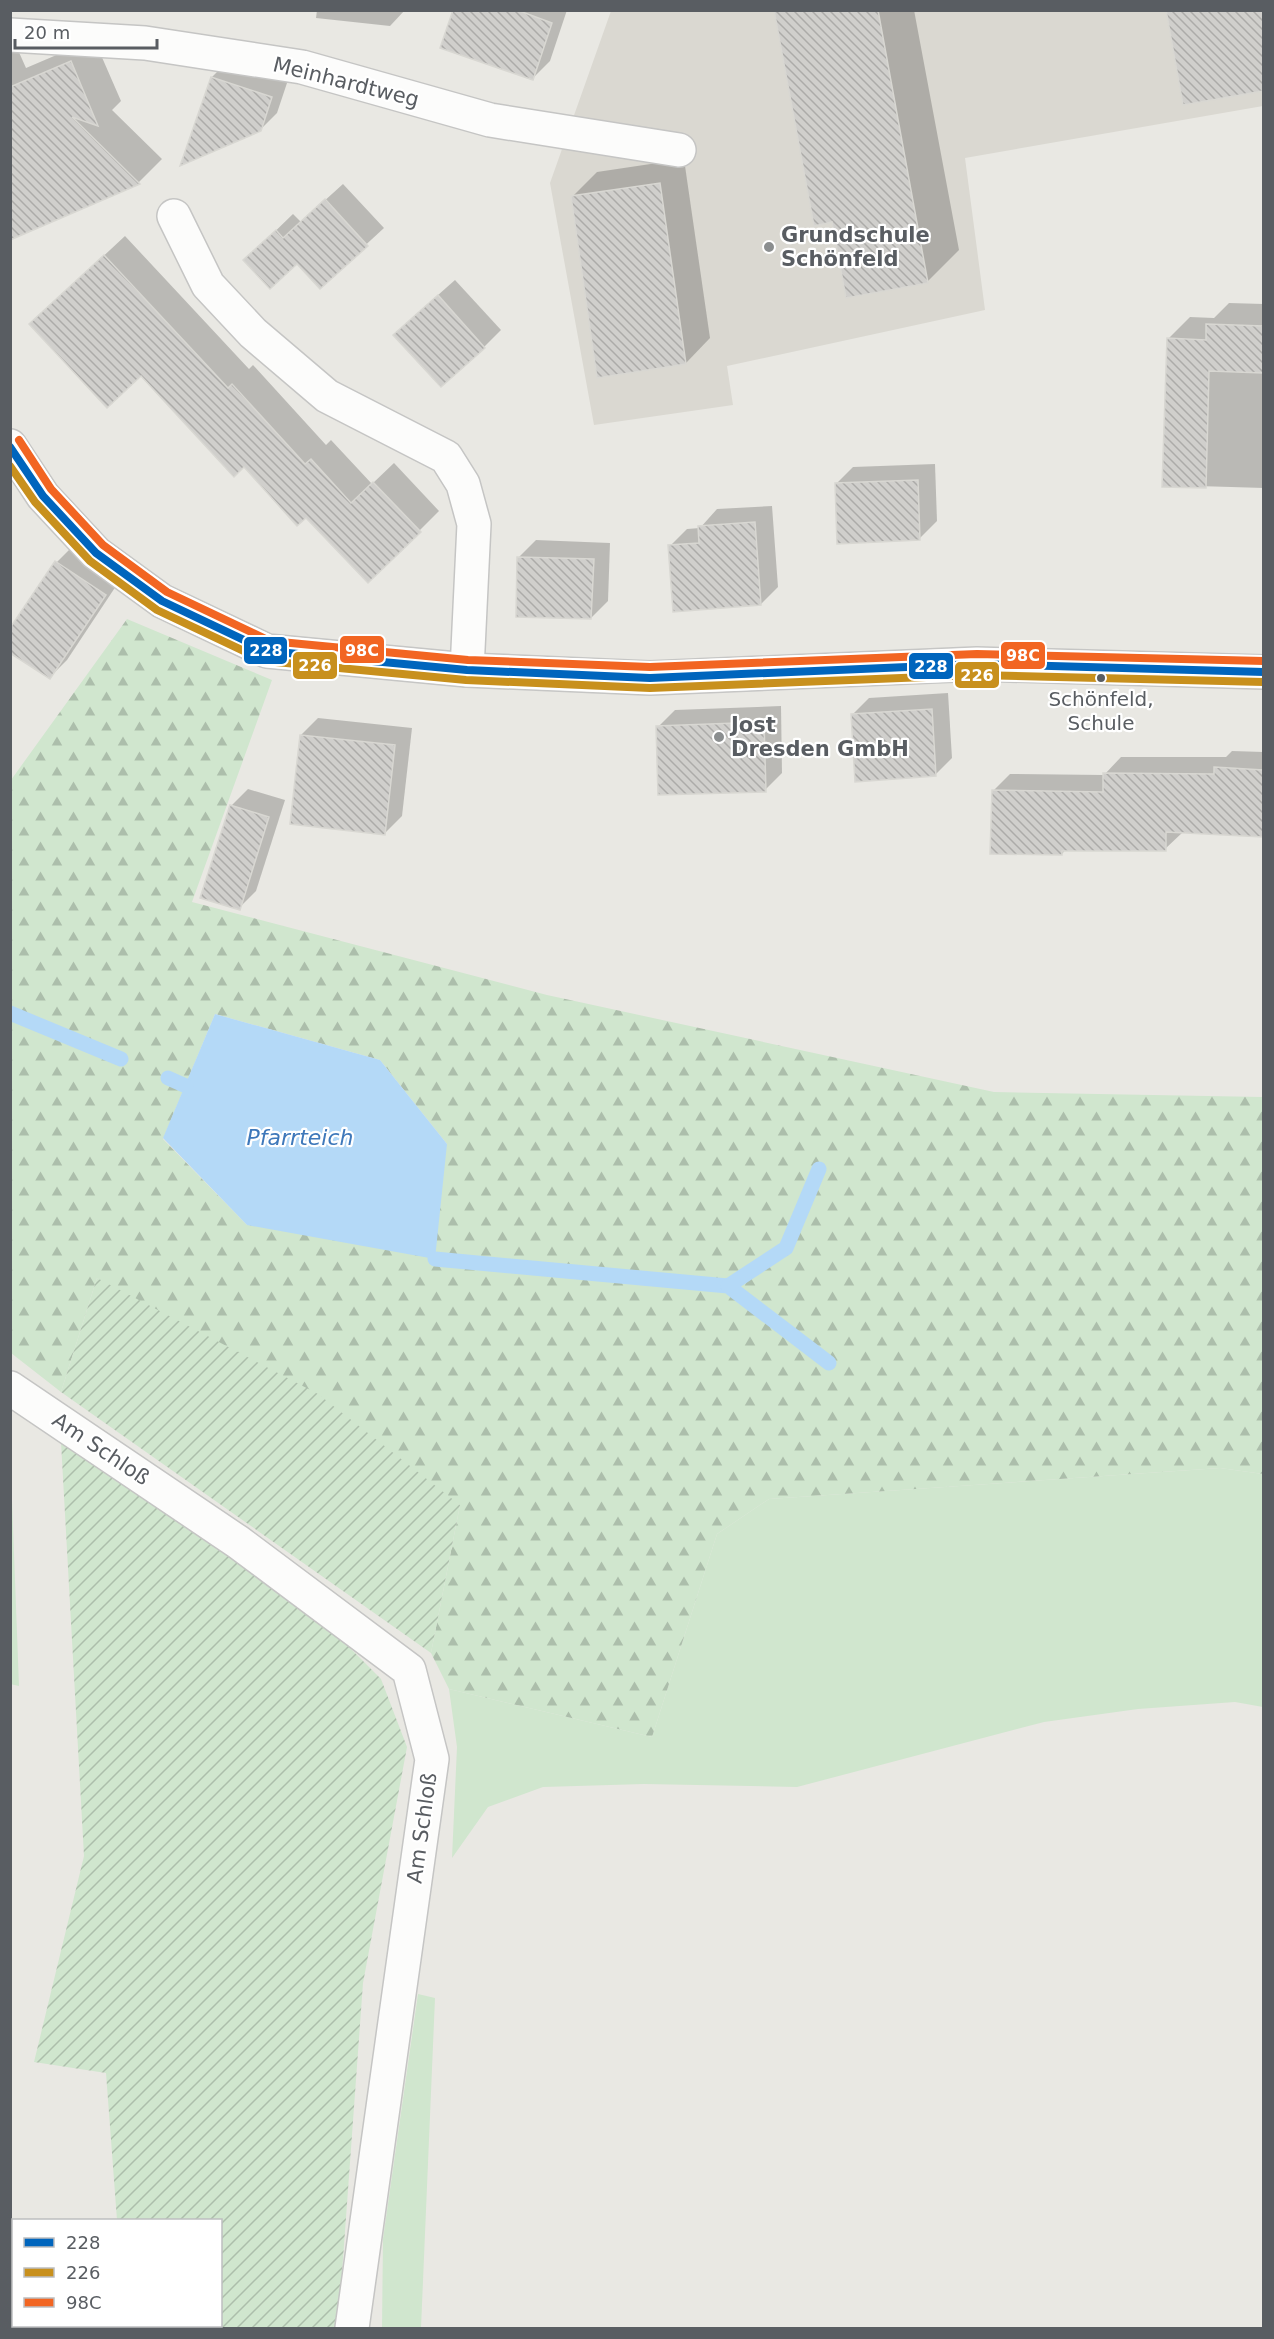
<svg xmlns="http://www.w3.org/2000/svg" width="1274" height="2339" viewBox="0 0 1274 2339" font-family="'DejaVu Sans',sans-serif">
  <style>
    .education { fill: #dad8d1 }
    .grass { fill: #d0e6ce }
    .forest { fill: url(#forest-firs); fill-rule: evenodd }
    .garden { fill: url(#garden-furrows) }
    .water { fill: #b4d9f7 }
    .shadow { fill: #0003 }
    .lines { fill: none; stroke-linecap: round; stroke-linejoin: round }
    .stream { stroke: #b4d9f7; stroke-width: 15 }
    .building { fill: url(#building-back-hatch); stroke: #d8d7d2; stroke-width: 1.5 }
    .street-casing { stroke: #c5c5c4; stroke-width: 36 }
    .secondary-casing { stroke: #c6c6c5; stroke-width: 36 }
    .street { stroke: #fcfcfb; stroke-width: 33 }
    .secondary { stroke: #fcfcfb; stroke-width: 33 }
    .bus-1-casing { stroke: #fff; stroke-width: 12 }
    .bus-2-casing { stroke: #fff; stroke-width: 12 }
    .bus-3-casing { stroke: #fff; stroke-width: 12 }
    .bus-1 { stroke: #0065bd; stroke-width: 8 }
    .bus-2 { stroke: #c8901d; stroke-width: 8 }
    .bus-3 { stroke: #f26522; stroke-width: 8 }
    .poi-dot { fill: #8b8e8f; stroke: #fff; stroke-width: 2 }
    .bus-dot { fill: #595d62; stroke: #fff; stroke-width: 2 }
    .labels { text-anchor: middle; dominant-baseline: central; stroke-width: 4.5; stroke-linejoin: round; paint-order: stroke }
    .bus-label { font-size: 20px; fill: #595d62; stroke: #fff }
    .street-label { font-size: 21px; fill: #595d62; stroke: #fff }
    .poi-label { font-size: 21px; font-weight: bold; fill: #595d62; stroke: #fff; text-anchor: start }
    .water-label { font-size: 22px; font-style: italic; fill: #3e78ba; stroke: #fff }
    .line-badge { stroke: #fff; stroke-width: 2 }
    .badge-label { font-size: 16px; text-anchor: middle; font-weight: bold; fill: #fff }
  </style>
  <defs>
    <pattern id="forest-firs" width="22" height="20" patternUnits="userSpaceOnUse" patternTransform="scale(1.5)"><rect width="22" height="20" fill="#d0e6ce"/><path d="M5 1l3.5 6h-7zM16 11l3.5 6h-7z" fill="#acbeab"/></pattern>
    <pattern id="garden-furrows" width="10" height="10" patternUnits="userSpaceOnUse" patternTransform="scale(1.5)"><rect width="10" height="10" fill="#d0e6ce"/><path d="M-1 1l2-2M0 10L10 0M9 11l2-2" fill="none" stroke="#acbeab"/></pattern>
    <pattern id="building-back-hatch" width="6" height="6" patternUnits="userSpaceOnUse" patternTransform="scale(1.5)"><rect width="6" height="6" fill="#d0cfcc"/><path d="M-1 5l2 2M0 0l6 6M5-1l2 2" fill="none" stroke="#acaba9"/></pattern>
  </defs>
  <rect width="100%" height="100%" fill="#e9e8e3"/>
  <path class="education" d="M 611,11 L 1263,11 L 1263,106 L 965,158 L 985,310 L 727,366 L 733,405 L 594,425 L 550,183 Z"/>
  <g class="grass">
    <path d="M 1220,1468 L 1263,1474 L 1263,1707 L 1235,1702 L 1138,1709 L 1044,1722 L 797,1787 L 644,1784 L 543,1787 L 488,1807 L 452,1858 L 457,1747 L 449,1689 L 652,1737 L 717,1534 L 769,1499 Z"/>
    <path d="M 10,1474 L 11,1474 L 19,1686 L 10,1684 Z"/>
    <path d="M 418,1994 L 435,1998 L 421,2328 L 382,2328 L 383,2239 Z"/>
  </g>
  <path class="forest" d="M 127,619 L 272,680 L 192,902 L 547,995 L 994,1092 L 1263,1097 L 1263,1474 L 1220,1468 L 769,1499 L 717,1534 L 652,1737 L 449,1689 L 431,1653 L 460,1505 L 97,1278 L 61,1392 L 11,1353 L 11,780 ZM 215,1014 L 380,1060 L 447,1144 L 247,1225 L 163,1139 Z"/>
  <g class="garden">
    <path d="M 97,1278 L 318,1394 L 460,1505 L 431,1653 L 61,1392 Z"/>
    <path d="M 61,1442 L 319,1617 L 381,1679 L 407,1747 L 363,1983 L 338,2328 L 125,2328 L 125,2326 L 220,2326 L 220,2220 L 117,2220 L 106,2073 L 34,2062 L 84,1856 Z"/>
  </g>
  <path class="water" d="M 215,1014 L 380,1060 L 447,1144 L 435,1259 L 247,1225 L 163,1138 Z"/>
  <g class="shadow">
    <path d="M 317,10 L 405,10 L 390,26 L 316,18 Z"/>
    <path d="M 455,10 L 567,10 L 550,61 L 533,78 Z"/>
    <path d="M 776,10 L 914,10 L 959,250 L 928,281 Z"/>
    <path d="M 1168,10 L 1264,10 L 1264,89 L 1184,103 Z"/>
    <path d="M 10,32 L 26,68 L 94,39 L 121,101 L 112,110 L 162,159 L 139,182 L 10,238 Z"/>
    <path d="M 229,60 L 288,80 L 277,113 L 260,130 L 183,163 L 212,77 Z"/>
    <path d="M 684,159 L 710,338 L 686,363 L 572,197 L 597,172 Z"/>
    <path d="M 343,184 L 384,228 L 320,287 L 297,262 L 262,244 L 293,214 L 301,222 Z"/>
    <path d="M 125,236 L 249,369 L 253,365 L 326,445 L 331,440 L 372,484 L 394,463 L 439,511 L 419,531 L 306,515 L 141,374 L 51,305 Z"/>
    <path d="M 455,280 L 501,330 L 484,347 L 412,318 Z"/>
    <path d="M 1229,303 L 1264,304 L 1264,488 L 1164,485 L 1168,339 L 1190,317 L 1214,318 Z"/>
    <path d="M 935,464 L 937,521 L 920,538 L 836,484 L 853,467 Z"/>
    <path d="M 772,506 L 778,587 L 761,604 L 670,546 L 687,529 L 700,528 L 717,509 Z"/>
    <path d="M 536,540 L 610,543 L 608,601 L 591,618 L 519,557 Z"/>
    <path d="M 74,545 L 122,577 L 67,660 L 50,677 L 10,631 L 57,562 Z"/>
    <path d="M 948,693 L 952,758 L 935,775 L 852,715 L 869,698 Z"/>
    <path d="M 781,706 L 782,773 L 765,790 L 658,727 L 675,710 Z"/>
    <path d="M 318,718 L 412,728 L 402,816 L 385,833 L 301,735 Z"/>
    <path d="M 1232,751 L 1264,752 L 1264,836 L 1183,832 L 1165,849 L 1066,849 L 1062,854 L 993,791 L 1010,774 L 1104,775 L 1121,757 L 1226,757 Z"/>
    <path d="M 248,789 L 285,800 L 256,891 L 239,908 L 231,806 Z"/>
  </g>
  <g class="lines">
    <g class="stream">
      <path d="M 10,1013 L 121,1059"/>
      <path d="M 168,1078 L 186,1086"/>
      <path d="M 435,1259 L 728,1286 L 829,1363"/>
      <path d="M 728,1286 L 786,1248 L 819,1169"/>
    </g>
  </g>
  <g class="building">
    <path d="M 453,10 L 517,10 L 552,23 L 533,80 L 440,48 Z"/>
    <path d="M 774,10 L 878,10 L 928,283 L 846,298 L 832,222 L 814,226 Z"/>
    <path d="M 1166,10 L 1263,10 L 1263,91 L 1183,105 Z"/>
    <path d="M 71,61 L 98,126 L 72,117 L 140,184 L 10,240 L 10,87 Z"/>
    <path d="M 211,77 L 272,97 L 261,131 L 180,166 Z"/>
    <path d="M 660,183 L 686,364 L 597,378 L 571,196 Z"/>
    <path d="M 325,199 L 368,246 L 320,289 L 297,264 L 270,289 L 243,260 L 276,230 L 283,238 Z"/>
    <path d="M 104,255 L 228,388 L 232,384 L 305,464 L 311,459 L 351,503 L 373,482 L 421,532 L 368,583 L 306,518 L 297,526 L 244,467 L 234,477 L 141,376 L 107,408 L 29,324 Z"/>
    <path d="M 438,295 L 485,348 L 441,387 L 393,335 Z"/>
    <path d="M 1206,324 L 1263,326 L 1263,373 L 1209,371 L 1206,488 L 1162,487 L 1167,338 L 1206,340 Z"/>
    <path d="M 918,480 L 920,540 L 837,544 L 835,483 Z"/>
    <path d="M 755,522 L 761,605 L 673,612 L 668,545 L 699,543 L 698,526 Z"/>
    <path d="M 517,557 L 594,559 L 591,619 L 516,617 Z"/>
    <path d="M 55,561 L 106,595 L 50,679 L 10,653 L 10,628 Z"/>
    <path d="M 932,709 L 936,776 L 855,782 L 851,714 Z"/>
    <path d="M 764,722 L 766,792 L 658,795 L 656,726 Z"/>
    <path d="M 300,735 L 395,745 L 385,835 L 290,824 Z"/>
    <path d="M 1214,767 L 1263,770 L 1263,837 L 1166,832 L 1166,851 L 1062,851 L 1062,855 L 990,854 L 992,790 L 1103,792 L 1103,773 L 1214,774 Z"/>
    <path d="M 230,805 L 269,817 L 240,910 L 200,898 Z"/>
  </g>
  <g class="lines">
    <g class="street-casing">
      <g id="street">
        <path d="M 10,35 L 145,43 L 302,67 L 490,120 L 679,150"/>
        <path d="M 174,216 L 208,285 L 253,333 L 327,396 L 446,457 L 463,484 L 474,524 L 467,670"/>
        <path d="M 10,1388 L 238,1542 L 409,1670 L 432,1759 L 352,2328"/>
      </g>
    </g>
    <g class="secondary-casing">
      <path id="secondary" d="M 10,446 L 43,496 L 96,553 L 162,601 L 267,651 L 467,670 L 650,678 L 977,664 L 1264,672"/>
    </g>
    <use href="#street" class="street"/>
    <use href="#secondary" class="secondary"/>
    <g class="bus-1-casing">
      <path id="bus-1" d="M 10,447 L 43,496 L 96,553 L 162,601 L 267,651 L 467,670 L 650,678 L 977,664 L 1264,672"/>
    </g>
    <g class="bus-2-casing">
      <path id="bus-2" d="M 10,466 L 35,502 L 90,561 L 157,610 L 265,661 L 466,680 L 650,688 L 977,675 L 1264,682"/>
    </g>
    <g class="bus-3-casing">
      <path id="bus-3" d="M 19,440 L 51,489 L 103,545 L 167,592 L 270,641 L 468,660 L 650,667 L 977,654 L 1264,661"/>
    </g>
    <use href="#bus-1" class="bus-1"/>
    <use href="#bus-2" class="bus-2"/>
    <use href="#bus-3" class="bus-3"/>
  </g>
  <g class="poi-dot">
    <circle cx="769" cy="247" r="6"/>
    <circle cx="719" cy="737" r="6"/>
  </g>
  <circle class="bus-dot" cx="1101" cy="678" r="5"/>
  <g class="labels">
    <g class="bus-label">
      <text x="1101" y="699">Schönfeld,<tspan x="1101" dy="24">Schule</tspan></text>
    </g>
    <g class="street-label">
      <text transform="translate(346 82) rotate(14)">Meinhardtweg</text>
      <text transform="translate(101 1449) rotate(34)">Am Schloß</text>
      <text transform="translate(422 1828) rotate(-82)">Am Schloß</text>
    </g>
    <g class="poi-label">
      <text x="781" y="235">Grundschule<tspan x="781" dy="24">Schönfeld</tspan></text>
      <text x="731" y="725">Jost<tspan x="731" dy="24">Dresden GmbH</tspan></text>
    </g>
    <g class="water-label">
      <text x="300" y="1137">Pfarrteich</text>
    </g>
  </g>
  <g class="line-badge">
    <rect x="339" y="635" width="46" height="29" rx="6" fill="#f26522"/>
    <rect x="243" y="636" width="45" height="29" rx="6" fill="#0065bd"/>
    <rect x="1000" y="641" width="46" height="29" rx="6" fill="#f26522"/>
    <rect x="292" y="651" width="46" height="29" rx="6" fill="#c8901d"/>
    <rect x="908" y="652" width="46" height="28" rx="6" fill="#0065bd"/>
    <rect x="954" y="661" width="46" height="28" rx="6" fill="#c8901d"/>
  </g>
  <g class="badge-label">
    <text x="362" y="656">98C</text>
    <text x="266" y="656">228</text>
    <text x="1023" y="661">98C</text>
    <text x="315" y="671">226</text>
    <text x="931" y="672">228</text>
    <text x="977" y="681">226</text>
  </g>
  <rect width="1274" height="2339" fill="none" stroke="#595d62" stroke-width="24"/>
  <rect x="12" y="2219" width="210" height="108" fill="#ffffff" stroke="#bdbec0" stroke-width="1.5"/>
  <rect x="24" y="2238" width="30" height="9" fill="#0065bd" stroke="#bdbec0" stroke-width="1.5"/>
  <text x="66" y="2249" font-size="18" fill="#595d62">228</text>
  <rect x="24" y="2268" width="30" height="9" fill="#c8901d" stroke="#bdbec0" stroke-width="1.5"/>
  <text x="66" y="2279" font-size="18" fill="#595d62">226</text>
  <rect x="24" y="2298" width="30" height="9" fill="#f26522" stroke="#bdbec0" stroke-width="1.5"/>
  <text x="66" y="2309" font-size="18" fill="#595d62">98C</text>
  <path d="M15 39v9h142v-9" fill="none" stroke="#595d62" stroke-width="3"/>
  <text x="24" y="39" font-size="18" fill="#595d62" stroke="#ffffff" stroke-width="4.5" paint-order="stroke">20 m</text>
</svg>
